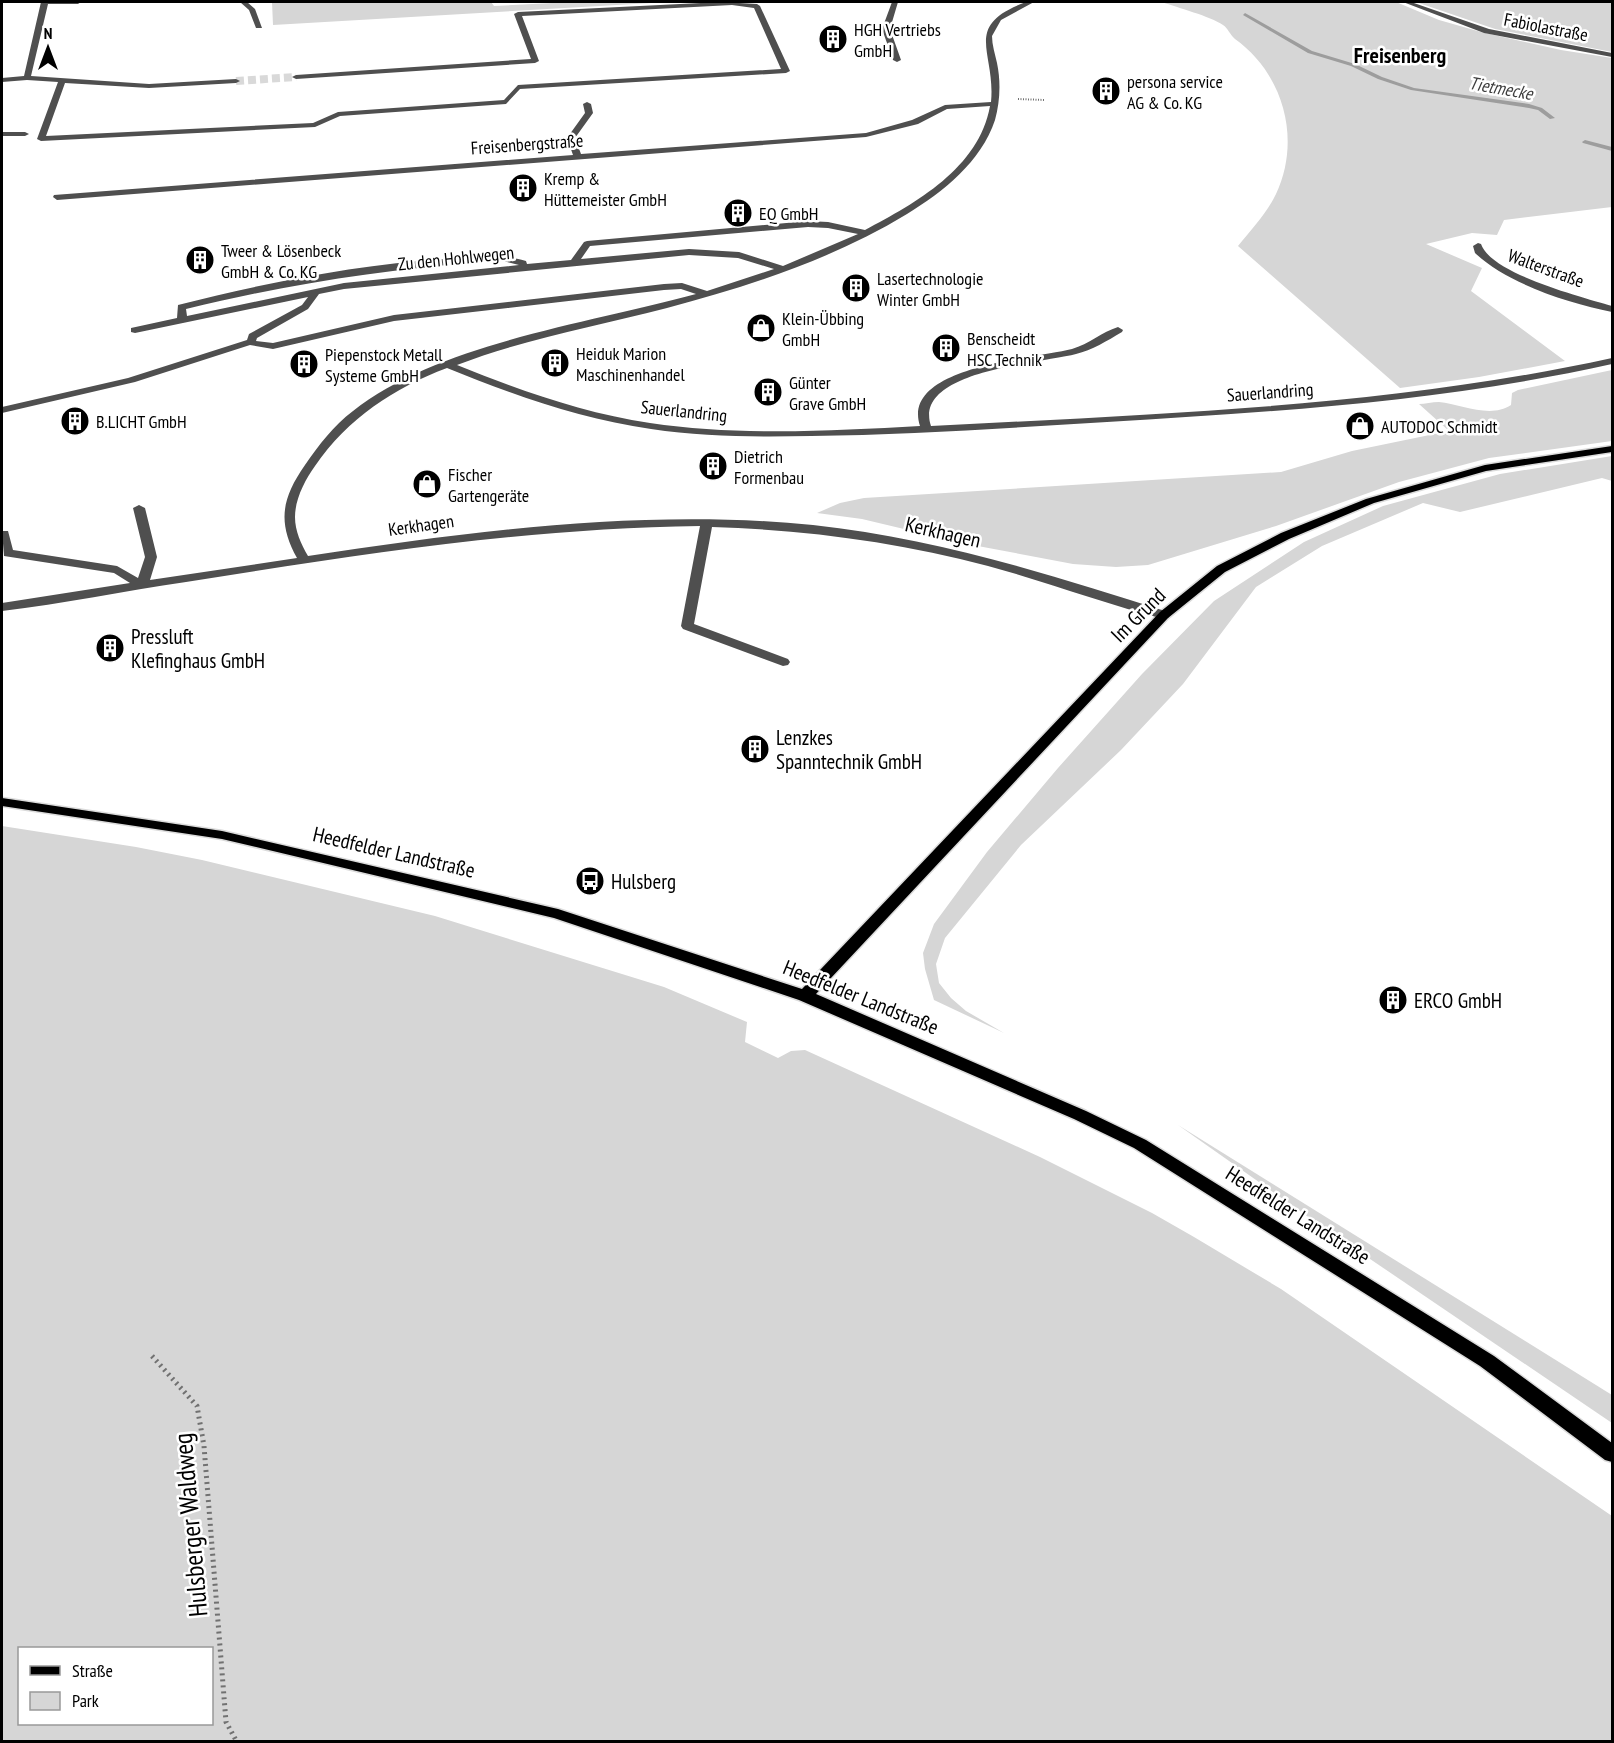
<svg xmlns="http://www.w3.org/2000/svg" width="1614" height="1743" viewBox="0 0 1614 1743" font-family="'PT Sans Narrow',sans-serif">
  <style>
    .green { fill: #d6d6d6; fill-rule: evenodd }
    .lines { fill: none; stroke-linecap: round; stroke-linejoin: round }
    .stream { fill: #9d9d9d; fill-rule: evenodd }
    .minor-tunnel { stroke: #d9d9d9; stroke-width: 8; stroke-dasharray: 8 4; stroke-linecap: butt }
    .major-casing { stroke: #dbdbdb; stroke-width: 3 }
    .path-far1 { stroke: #717171; stroke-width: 2; stroke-dasharray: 1 1.5; stroke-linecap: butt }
    .path { stroke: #717171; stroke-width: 5; stroke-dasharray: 2 4; stroke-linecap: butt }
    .minor { fill: #4f4f4f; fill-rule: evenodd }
    .major { fill: #000; fill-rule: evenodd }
    .labels { text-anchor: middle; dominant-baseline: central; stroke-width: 5; stroke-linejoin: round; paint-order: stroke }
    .far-street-label { font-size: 18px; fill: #000; stroke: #fff }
    .far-poi-label { font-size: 18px; fill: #000; stroke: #fff; text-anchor: start }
    .far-water-label { font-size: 18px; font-style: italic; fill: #3e3e3e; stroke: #fff }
    .street-label { font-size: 21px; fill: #000; stroke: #fff }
    .poi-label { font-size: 21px; fill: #000; stroke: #fff; text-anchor: start }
    .far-district-label { font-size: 22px; font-weight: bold; fill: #000; stroke: #fff }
    .near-street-label { font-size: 26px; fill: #000; stroke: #fff }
  </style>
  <rect width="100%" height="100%" fill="#fff"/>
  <g class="green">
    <path d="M 272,2 L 491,2 L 494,6 L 572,2 L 669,2 L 273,25 Z"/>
    <path d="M 1162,2 L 1396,2 L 1439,20 L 1481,32 L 1561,50 L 1612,58 L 1612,207 L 1504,220 L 1497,235 L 1472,233 L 1426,244 L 1482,268 L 1471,291 L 1565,361 L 1479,377 L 1400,388 L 1238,246 C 1251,230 1267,213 1276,194 C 1302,139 1283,73 1235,39 C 1230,35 1228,28 1223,25 C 1210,16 1178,8 1162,2 Z"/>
    <path d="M 1416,2 L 1612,2 L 1612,52 L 1495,29 Z"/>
    <path d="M 1612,370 L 1612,441 L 1489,458 L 1399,482 L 1276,526 L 1148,565 L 1116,567 L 1073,564 L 967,544 L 862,519 L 817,513 L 840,503 L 864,498 L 1281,472 L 1352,451 L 1449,431 L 1419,404 C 1425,404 1432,402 1439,402 C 1461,404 1490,419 1511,405 L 1512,393 L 1518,390 Z"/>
    <path d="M 1612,456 L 1612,481 L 1602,478 L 1460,512 L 1423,503 L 1322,546 L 1256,587 L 1183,684 L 1121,750 L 1021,845 L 945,938 L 936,964 L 939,983 L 951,998 L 966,1011 L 1004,1033 L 934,1000 L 925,969 L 923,953 L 934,924 L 987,852 L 1058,768 L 1142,674 L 1214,601 L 1304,542 L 1383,506 L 1500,474 Z"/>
    <path d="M 2,826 L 136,847 L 202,860 L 435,916 L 664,987 L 747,1022 L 745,1042 L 778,1058 L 791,1051 L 805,1050 L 1040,1157 L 1152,1213 L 1194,1237 L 1281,1289 L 1612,1516 L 1612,1741 L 2,1741 ZM 20,1648 L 212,1648 L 212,1724 L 20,1724 Z"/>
    <path d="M 1178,1125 L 1612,1395 L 1612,1423 L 1314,1221 Z"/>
  </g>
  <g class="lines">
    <g class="stream">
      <path d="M 1245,13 L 1312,51 L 1355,64 L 1382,77 L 1414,88 L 1529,104 L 1542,108 L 1555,118 L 1550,119 L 1538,110 L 1529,108 L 1411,90 L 1378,79 L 1351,66 L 1308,53 L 1243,15 Z"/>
      <path d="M 1585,140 L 1612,147 L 1612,151 L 1583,143 L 1582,142 Z"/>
    </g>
    <path class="minor-tunnel" d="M 236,81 L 296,77"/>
    <g class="major-casing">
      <path id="major" d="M 1612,446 L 1612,452 L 1486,471 L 1374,503 L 1289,539 L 1225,572 L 1168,618 L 816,994 L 1086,1111 L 1146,1140 L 1494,1356 L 1612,1443 L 1612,1462 L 1605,1460 L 1480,1366 L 1134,1148 L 1074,1119 L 799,1000 L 554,918 L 222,839 L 2,806 L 2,798 L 222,831 L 558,909 L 802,989 L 1160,612 L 1217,566 L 1281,533 L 1366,499 L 1485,465 Z"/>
    </g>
    <path class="path-far1" d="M 1018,99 L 1044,100"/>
    <path class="path" d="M 152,1356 L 197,1406 L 204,1446 L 226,1722 L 237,1742"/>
    <g class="minor">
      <path d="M 41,2 L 81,2 L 78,4 L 48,4 L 31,76 L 149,84 L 236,79 L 240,81 L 236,83 L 149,88 L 65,83 L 46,136 L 313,123 L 338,112 L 504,100 L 518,85 L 781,69 L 754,8 L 732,5 L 522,16 L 539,61 L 535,63 L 296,79 L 292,77 L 296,75 L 531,59 L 514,14 L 518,12 L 721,2 L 757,4 L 760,6 L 790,71 L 786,73 L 520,89 L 506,104 L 340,116 L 315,127 L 41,141 L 37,139 L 58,82 L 27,80 L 2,82 L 2,78 L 24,76 Z"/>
      <path d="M 240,2 L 247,2 L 255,9 L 262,28 L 256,28 L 249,10 Z"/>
      <path d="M 892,2 L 898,2 L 890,29 L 901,60 L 897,62 L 893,60 L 882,29 Z"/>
      <path d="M 1026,2 L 1034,2 L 1001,20 L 992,36 C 992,45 995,54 997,63 C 1001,82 1000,102 995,120 C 981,162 943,192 907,214 C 833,259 750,286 667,308 C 597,326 525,339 457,365 C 519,390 583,413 650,423 C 738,436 831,431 920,426 C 900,366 1037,358 1072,349 C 1089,344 1102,332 1118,327 L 1123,330 L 1122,332 C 1107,341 1092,350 1076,354 C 1043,363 912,370 931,426 C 1158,414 1389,407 1612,358 L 1612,364 C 1446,401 1277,412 1107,422 C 1008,428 910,435 811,436 C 758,437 704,437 651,429 C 581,419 513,395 447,368 C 394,388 348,418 315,466 C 305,480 295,499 295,517 C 295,531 301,544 308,556 C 474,531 644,508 813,525 C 935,538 1052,575 1168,612 L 1170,615 L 1168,618 L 1164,619 C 1105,604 1047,582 988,566 C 898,542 806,530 712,527 L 694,624 L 788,659 L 790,662 L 788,665 L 783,666 L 683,629 L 681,626 L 700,526 C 527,528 357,555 186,582 C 124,591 63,604 2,611 L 2,603 L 130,583 L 114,573 L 4,556 L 2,531 L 8,531 L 13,550 L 117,566 L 138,578 L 145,557 L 133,508 L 139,505 L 145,508 L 157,557 L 150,580 L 297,558 C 277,522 282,498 305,465 C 319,445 333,426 353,411 C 439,343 591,323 696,294 L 681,289 L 664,290 L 394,321 L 273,349 L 250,345 L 135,382 L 2,413 L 2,407 L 128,378 L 247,340 L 249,334 L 302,305 L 308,297 L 135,333 L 131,332 L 131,328 L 177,318 L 178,305 C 265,283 354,265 444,259 C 472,257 499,253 526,261 L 527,264 L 571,260 L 584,242 L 587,241 L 808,221 L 828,222 L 865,230 C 916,203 979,168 990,106 L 947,109 L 918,124 L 866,137 L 57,200 L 53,197 L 54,195 L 573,155 L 567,138 L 585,113 L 583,104 L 587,102 L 591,104 L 593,113 L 575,138 L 581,154 L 866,133 L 912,120 L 945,105 L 991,102 C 996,51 961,26 1026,2 ZM 808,227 L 828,228 L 858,234 L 783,266 L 739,252 L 689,249 L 581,259 L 590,246 ZM 689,255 L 738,258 L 774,269 L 707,291 L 682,283 L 664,284 L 394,315 L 273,343 L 256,341 L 257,338 L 308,309 L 319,294 L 344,289 ZM 481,262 L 507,262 L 519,265 L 344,283 L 187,316 L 186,309 C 284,285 380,270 481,262 Z"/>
      <path d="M 1403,2 L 1411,2 L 1489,29 L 1612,53 L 1612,57 L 1484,33 Z"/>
      <path d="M 2,132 L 25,132 L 29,134 L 25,136 L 2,136 Z"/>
      <path d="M 1478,243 L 1481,244 C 1491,274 1582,297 1612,306 L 1612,312 C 1568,303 1508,284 1475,253 L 1473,246 Z"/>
    </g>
    <use href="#major" class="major"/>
  </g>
  <defs>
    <g id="building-disc" transform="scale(1.5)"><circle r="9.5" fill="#000" stroke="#fff"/><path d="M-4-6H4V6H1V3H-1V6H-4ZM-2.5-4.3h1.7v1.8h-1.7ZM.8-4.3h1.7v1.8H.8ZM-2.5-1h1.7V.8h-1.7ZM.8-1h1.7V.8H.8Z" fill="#fff"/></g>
    <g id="shop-disc" transform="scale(1.5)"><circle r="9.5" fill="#000" stroke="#fff"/><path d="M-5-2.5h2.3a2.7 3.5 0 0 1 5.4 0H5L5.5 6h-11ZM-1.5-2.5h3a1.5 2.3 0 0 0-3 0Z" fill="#fff"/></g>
    <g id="bus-disc" transform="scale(1.5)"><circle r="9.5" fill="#000" stroke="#fff"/><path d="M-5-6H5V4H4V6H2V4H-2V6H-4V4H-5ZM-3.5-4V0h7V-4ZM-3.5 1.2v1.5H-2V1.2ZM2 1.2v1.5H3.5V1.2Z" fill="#fff"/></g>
  </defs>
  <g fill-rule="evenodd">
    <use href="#building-disc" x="833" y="39"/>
    <use href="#building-disc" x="1106" y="91"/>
    <use href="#building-disc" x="523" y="188"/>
    <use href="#building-disc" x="738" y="213"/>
    <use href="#building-disc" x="200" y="260"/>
    <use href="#building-disc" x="856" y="288"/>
    <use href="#shop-disc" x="761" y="328"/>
    <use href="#building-disc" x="946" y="348"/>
    <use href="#building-disc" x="555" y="363"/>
    <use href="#building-disc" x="304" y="364"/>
    <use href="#building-disc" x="768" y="392"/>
    <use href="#building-disc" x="75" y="421"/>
    <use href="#shop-disc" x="1360" y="426"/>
    <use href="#building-disc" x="713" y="466"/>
    <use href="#shop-disc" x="427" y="484"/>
    <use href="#building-disc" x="110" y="648"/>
    <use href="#building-disc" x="755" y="749"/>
    <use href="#bus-disc" x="590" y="881"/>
    <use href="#building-disc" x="1393" y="1000"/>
  </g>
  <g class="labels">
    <g class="far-street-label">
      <text transform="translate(1546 27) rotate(11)">Fabiolastraße</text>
      <text transform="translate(527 144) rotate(-4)">Freisenbergstraße</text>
      <text transform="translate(456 258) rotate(-6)">Zu den Hohlwegen</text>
      <text transform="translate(1546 268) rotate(20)">Walterstraße</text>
      <text transform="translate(1270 392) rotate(-4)">Sauerlandring</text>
      <text transform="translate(684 411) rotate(6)">Sauerlandring</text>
      <text transform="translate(421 525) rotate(-8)">Kerkhagen</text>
    </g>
    <g class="far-poi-label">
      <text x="854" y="29">HGH Vertriebs<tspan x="854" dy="21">GmbH</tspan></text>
      <text x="1127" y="81">persona service<tspan x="1127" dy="21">AG &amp; Co. KG</tspan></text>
      <text x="544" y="178">Kremp &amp;<tspan x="544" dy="21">Hüttemeister GmbH</tspan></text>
      <text x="759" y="213">EQ GmbH</text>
      <text x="221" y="250">Tweer &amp; Lösenbeck<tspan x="221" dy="21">GmbH &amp; Co. KG</tspan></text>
      <text x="877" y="278">Lasertechnologie<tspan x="877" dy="21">Winter GmbH</tspan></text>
      <text x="782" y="318">Klein-Übbing<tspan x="782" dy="21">GmbH</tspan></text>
      <text x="967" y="338">Benscheidt<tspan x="967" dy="21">HSC Technik</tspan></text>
      <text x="576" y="353">Heiduk Marion<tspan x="576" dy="21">Maschinenhandel</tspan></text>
      <text x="325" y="354">Piepenstock Metall<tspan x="325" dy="21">Systeme GmbH</tspan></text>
      <text x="789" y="382">Günter<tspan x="789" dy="21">Grave GmbH</tspan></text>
      <text x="96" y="421">B.LICHT GmbH</text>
      <text x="1381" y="426">AUTODOC Schmidt</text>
      <text x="734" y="456">Dietrich<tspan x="734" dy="21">Formenbau</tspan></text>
      <text x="448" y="474">Fischer<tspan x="448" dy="21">Gartengeräte</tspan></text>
    </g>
    <g class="far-water-label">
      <text transform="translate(1501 88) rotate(10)">Tietmecke</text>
    </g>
    <g class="street-label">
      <text transform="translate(943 532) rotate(13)">Kerkhagen</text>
      <text transform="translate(1138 615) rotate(-45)">Im Grund</text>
      <text transform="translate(394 852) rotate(13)">Heedfelder Landstraße</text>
      <text transform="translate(861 997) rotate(22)">Heedfelder Landstraße</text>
      <text transform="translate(1298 1215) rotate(32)">Heedfelder Landstraße</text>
    </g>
    <g class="poi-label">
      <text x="131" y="636">Pressluft<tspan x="131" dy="24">Klefinghaus GmbH</tspan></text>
      <text x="776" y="737">Lenzkes<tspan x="776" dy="24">Spanntechnik GmbH</tspan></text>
      <text x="611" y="881">Hulsberg</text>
      <text x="1414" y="1000">ERCO GmbH</text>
    </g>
    <g class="far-district-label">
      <text x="1400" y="55">Freisenberg</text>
    </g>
    <g class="near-street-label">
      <text transform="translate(190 1525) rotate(-95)">Hulsberger Waldweg</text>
    </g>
  </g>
  <rect width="1614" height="1743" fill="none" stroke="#000000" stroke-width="6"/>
  <rect x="18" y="1647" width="195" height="78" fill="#ffffff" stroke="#999999" stroke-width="1.5"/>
  <rect x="30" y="1666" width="30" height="9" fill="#000000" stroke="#999999" stroke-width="1.5"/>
  <text x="72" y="1677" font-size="18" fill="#000000">Straße</text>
  <rect x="30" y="1692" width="30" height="18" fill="#d6d6d6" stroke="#999999" stroke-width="1.5"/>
  <text x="72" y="1707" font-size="18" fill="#000000">Park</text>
  <g transform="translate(48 48)" stroke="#ffffff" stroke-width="4.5" paint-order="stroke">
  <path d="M0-4.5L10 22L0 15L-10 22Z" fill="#000000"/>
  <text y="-9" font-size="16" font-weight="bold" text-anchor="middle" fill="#000000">N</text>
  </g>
</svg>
